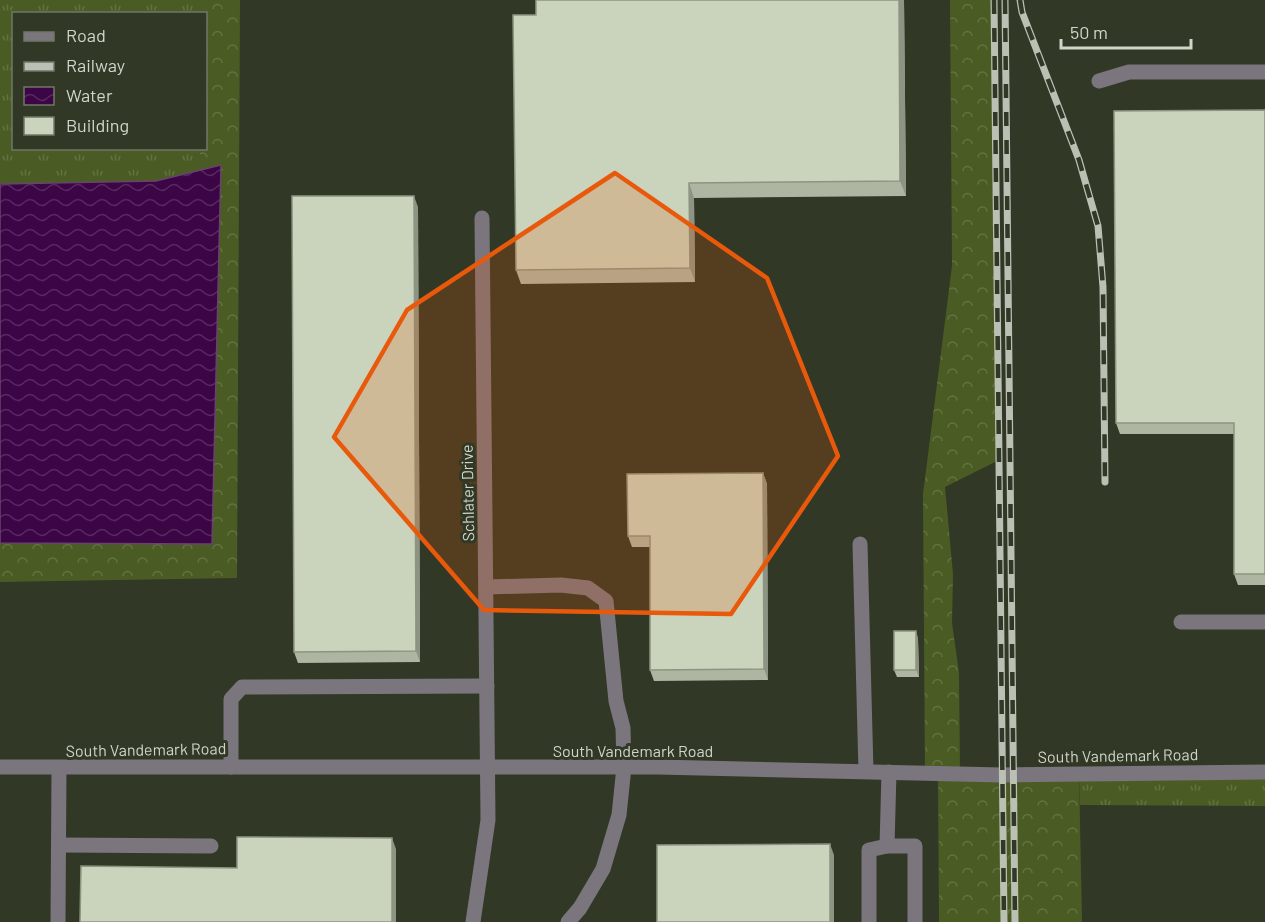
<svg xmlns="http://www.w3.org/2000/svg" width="1265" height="922" viewBox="0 0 1265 922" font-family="Barlow,sans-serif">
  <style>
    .grass { fill: url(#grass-tufts) }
    .forest { fill: url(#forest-crowns) }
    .water { fill: url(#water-waves); stroke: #68446d; stroke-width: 1.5 }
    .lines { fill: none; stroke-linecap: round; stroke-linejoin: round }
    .minor { stroke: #7b757d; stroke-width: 15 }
    .rail-casing { stroke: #bbc0b4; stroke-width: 7 }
    .rail { stroke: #313825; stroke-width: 4.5; stroke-dasharray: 14; stroke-linecap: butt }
    .wall { fill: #aeb5a1 }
    .shaded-wall { fill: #8d9483 }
    .building { fill: #cad3bb; stroke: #8d9483; stroke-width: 1.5 }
    .marked { fill: #e8590c; fill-opacity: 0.2; stroke: #e8590c; stroke-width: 4.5; stroke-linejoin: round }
    .labels { text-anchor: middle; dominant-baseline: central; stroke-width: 6; stroke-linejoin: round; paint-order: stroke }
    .street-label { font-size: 16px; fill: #d0d5c9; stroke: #313825 }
  </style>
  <defs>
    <pattern id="grass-tufts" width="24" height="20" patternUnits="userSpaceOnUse" patternTransform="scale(1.5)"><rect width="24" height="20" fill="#4a5c24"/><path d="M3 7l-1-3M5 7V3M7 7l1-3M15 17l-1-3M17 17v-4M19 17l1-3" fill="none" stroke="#637242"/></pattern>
    <pattern id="forest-crowns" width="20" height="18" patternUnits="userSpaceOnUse" patternTransform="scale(1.5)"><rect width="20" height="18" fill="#4a5c24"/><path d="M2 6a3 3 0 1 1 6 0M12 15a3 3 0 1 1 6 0" fill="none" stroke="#637242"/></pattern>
    <pattern id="water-waves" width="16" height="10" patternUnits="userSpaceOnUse" patternTransform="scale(1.5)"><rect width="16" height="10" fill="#3c0646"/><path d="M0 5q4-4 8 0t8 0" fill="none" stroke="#57295f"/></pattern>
  </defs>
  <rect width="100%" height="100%" fill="#313825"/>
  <g class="grass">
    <path d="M 0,0 L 200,0 L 200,13 L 14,14 L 14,148 L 200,149 L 200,171 L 156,181 L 0,184 Z"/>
    <path d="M 1265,772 L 1265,806 L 1080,805 L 1079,774 Z"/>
  </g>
  <g class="forest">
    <path d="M 200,0 L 240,0 L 237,578 L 0,582 L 0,543 L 212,544 L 221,166 L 200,171 L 200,149 L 206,148 L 206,14 L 200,13 Z"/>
    <path d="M 950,0 L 994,0 L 999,460 L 945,487 L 953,574 L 952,623 L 959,673 L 960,773 L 1079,774 L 1082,922 L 939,922 L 938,773 L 925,773 L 923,494 L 952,266 Z"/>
  </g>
  <path class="water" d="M 221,165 L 212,544 L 0,543 L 0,184 L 156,181 Z"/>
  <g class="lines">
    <g class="minor">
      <path d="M 1099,81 L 1129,72 L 1265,72"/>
      <path d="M 860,544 L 866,771"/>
      <path d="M 486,587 L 561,585 L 588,588 L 606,601 L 616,701 L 623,728 L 624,767 L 619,815 L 603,869 L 580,908 L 568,922"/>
      <path d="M 1181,622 L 1265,622"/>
      <path d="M 0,767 L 657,767 L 1002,775 L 1265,772"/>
      <path d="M 231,767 L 231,699 L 242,687 L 487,686"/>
      <path d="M 889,772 L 887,846 L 915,846 L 915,922"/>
      <path d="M 59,845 L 211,846"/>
      <path d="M 58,922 L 59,768"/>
      <path d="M 473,922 L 488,820 L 482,218"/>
      <path d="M 869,922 L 869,850 L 887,846"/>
    </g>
    <g class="rail-casing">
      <g id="rail">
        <path d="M 994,0 L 1004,922"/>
        <path d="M 1005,0 L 1015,922"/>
        <path d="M 1020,0 L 1022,12 L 1079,160 L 1098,226 L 1103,287 L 1105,482"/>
      </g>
    </g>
    <use href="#rail" class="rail"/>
  </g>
  <g class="wall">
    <path d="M 904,0 L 906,196 L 694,198 L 695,282 L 521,284 L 516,270 L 536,15 Z"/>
    <path d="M 1265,110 L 1265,585 L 1238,585 L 1234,574 L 1234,434 L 1120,434 L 1116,423 Z"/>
    <path d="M 418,207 L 420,662 L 298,663 L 294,652 Z"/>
    <path d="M 763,473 L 767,484 L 768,680 L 654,681 L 650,670 L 650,547 L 632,547 L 628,536 Z"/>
    <path d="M 916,631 L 918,639 L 919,677 L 897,677 L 894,670 Z"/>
  </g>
  <g class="shaded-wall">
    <path d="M 899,0 L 904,0 L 906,196 L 900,181 Z"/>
    <path d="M 689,183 L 694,198 L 695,282 L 690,268 Z"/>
    <path d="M 414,196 L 418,207 L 420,662 L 416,651 Z"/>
    <path d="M 763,473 L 767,484 L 768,680 L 764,669 Z"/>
    <path d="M 916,631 L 918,639 L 919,677 L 916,670 Z"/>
    <path d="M 392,838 L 396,849 L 396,922 L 392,922 Z"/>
    <path d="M 830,844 L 834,855 L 834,922 L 830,922 Z"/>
  </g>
  <g class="building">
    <path d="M 536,0 L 899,0 L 900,181 L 689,183 L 690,268 L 516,270 L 513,15 L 536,15 Z"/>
    <path d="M 1265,110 L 1265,574 L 1234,574 L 1234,423 L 1116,423 L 1114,111 Z"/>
    <path d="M 292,196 L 414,196 L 416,651 L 294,652 Z"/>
    <path d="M 763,473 L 764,669 L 650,670 L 650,536 L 628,536 L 627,474 Z"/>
    <rect x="894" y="631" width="22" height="39"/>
    <path d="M 237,837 L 392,838 L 392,922 L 80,922 L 81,866 L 237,868 Z"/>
    <path d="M 830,844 L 830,922 L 657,922 L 657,845 Z"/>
  </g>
  <path class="marked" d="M 615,173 L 767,278 L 838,456 L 731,614 L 484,610 L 334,437 L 407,310 Z"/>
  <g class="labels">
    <g class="street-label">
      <text transform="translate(467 493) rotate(-91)">Schlater Drive</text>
      <text transform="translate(146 749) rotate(-1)">South Vandemark Road</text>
      <text x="633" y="750">South Vandemark Road</text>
      <text transform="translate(1118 755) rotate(-1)">South Vandemark Road</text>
    </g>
  </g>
  <rect x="12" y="12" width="195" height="138" fill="#313825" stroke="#717767" stroke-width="1.5"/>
  <rect x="24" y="32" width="30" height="9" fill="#7b757d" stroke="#717767" stroke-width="1.5"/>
  <text x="66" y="42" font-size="18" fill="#d0d5c9">Road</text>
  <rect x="24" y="62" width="30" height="9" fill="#bbc0b4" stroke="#717767" stroke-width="1.5"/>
  <text x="66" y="72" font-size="18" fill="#d0d5c9">Railway</text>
  <rect x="24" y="87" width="30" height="18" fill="url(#water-waves)" stroke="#717767" stroke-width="1.5"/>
  <text x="66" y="102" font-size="18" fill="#d0d5c9">Water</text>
  <rect x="24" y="117" width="30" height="18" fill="#cad3bb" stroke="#717767" stroke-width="1.5"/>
  <text x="66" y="132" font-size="18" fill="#d0d5c9">Building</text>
  <path d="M1061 39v9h130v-9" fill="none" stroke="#d0d5c9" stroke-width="3"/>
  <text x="1070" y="39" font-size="18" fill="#d0d5c9" stroke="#313825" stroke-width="4.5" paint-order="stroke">50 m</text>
</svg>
